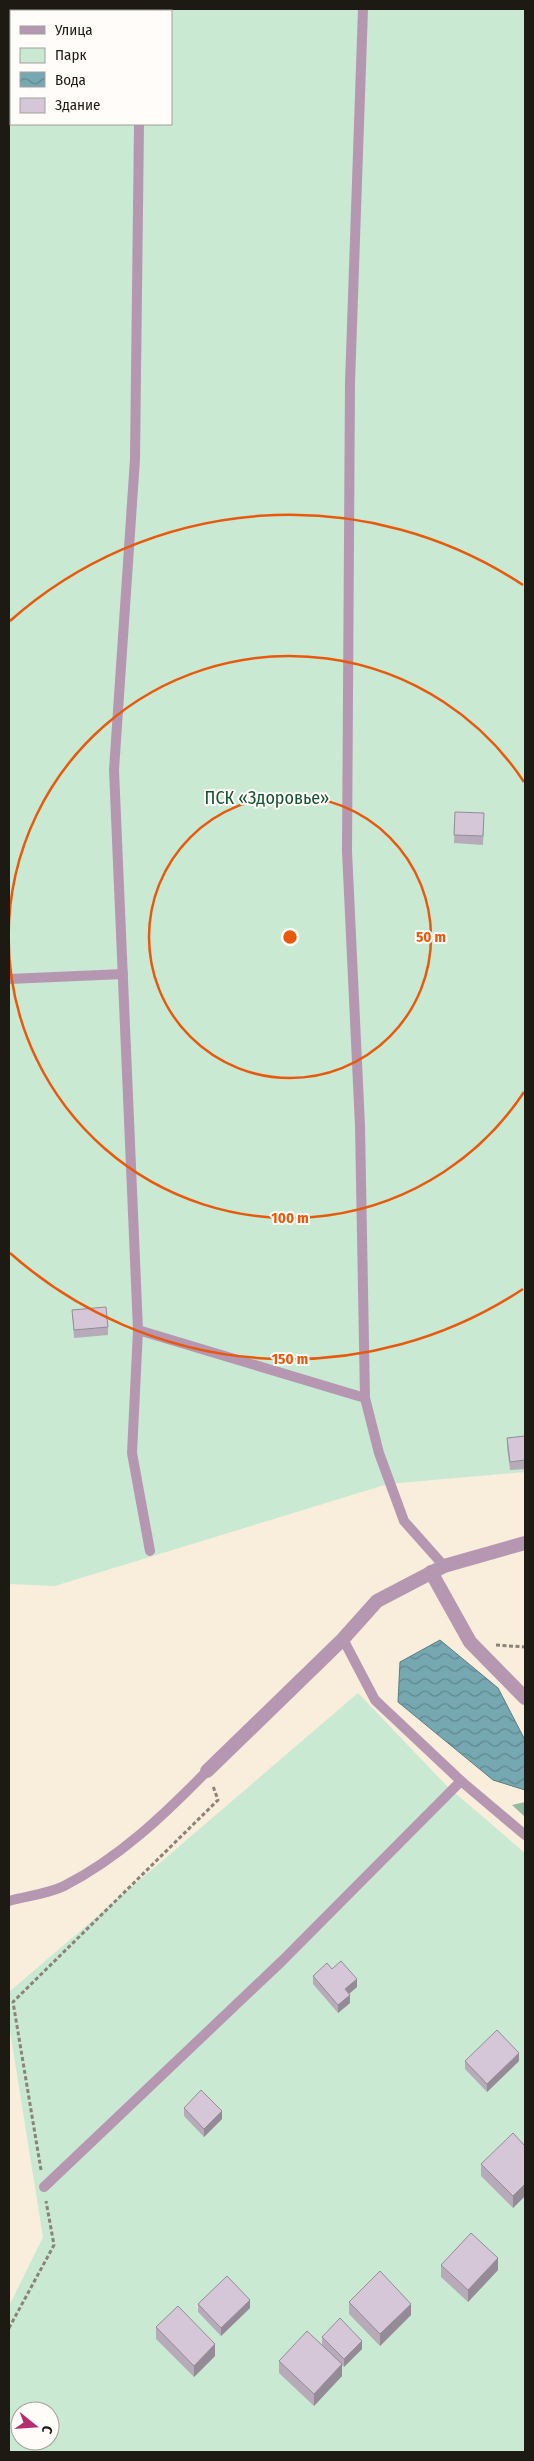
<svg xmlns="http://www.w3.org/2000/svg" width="534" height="2461" viewBox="0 0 534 2461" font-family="'Fira Sans Condensed',sans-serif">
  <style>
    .green { fill: #c9e9d3; fill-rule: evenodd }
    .forest { fill: url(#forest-firs) }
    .water { fill: url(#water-waves); stroke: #5b7d82 }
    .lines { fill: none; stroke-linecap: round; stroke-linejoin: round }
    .path { stroke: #8b8377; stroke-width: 3; stroke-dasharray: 4 2.5; stroke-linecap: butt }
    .service { stroke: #b597b2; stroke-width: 10 }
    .minor { stroke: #b597b2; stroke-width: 14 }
    .wall { fill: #b7abb9 }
    .shaded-wall { fill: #958b96 }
    .building { fill: #d5c7d7; stroke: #958b96 }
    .ring { fill: none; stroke: #e8590c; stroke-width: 2.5 }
    .labels { text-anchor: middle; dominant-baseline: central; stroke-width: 4; stroke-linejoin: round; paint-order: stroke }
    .park-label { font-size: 18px; fill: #135230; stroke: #fffcf9 }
    .centre { fill: #e8590c; stroke: #fffcf9; stroke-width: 2.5 }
    .ring-label { font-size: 15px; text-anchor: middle; font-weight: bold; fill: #e8590c; stroke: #fffcf9; stroke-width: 4; stroke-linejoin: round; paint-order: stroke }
  </style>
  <defs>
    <pattern id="forest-firs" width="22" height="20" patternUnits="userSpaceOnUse" patternTransform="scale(1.25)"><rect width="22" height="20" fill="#94baa0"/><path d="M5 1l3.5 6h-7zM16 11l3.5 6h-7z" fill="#7f9f89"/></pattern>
    <pattern id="water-waves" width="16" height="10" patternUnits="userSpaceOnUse" patternTransform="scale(1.25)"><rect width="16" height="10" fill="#76a8b1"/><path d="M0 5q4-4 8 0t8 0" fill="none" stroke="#60888f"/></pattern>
  </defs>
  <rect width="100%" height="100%" fill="#f9eedc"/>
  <g class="green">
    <path d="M 9,9 L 525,9 L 525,1472 L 388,1484 L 55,1586 L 9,1584 ZM 11,11 L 171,11 L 171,124 L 11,124 Z"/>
    <path d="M 358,1693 L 447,1786 L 525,1853 L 525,2452 L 9,2452 L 9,2306 L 43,2237 L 9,2025 L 9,1992 ZM 20,2411 L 50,2411 L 50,2441 L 20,2441 Z"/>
  </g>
  <path class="forest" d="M 525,1802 L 525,1817 L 512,1805 Z"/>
  <path class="water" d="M 440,1640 L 498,1688 L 525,1740 L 525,1790 L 493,1780 L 398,1702 L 400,1662 Z"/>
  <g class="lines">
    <g class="path">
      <path d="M 496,1645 L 525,1647"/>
      <path d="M 41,2170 L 13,2002 L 218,1800 L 213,1786"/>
      <path d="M 9,2328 L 54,2245 L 46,2201"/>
    </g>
    <g class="service">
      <path d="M 363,9 L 350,383 L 347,851 L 360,1126 L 365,1398 L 379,1453 L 404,1521 L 444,1566"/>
      <path d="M 141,11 L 141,9"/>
      <path d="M 139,124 L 135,459 L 114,770 L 138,1330 L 365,1398"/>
      <path d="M 9,979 L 123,974"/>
      <path d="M 138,1330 L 132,1453 L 150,1551"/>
      <path d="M 343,1639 L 375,1700 L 461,1781 L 525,1835"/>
      <path d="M 9,1901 C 26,1896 48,1894 64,1886 C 119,1858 164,1815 207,1771"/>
      <path d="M 44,2187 L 282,1961 L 461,1781"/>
    </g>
    <g class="minor">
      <path d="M 431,1572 L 470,1642 L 525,1698"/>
      <path d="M 207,1771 L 343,1639 L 377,1601 L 444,1566 L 525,1543"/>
    </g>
  </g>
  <g class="wall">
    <path d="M 455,812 L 484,821 L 483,845 L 454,843 Z"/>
    <path d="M 72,1310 L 108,1327 L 108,1335 L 74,1338 Z"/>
    <path d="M 525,1436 L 525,1469 L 510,1470 L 507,1447 L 507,1438 Z"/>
    <path d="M 332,1969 L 357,1987 L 349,1994 L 350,2003 L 338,2013 L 313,1984 L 313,1976 Z"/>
    <path d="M 465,2061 L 519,2061 L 487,2092 L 465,2069 Z"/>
    <path d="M 184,2108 L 222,2119 L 204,2137 L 184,2116 Z"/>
    <path d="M 525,2146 L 525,2196 L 513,2208 L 481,2176 L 481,2164 Z"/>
    <path d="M 441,2265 L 498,2270 L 468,2302 L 441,2277 Z"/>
    <path d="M 349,2302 L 411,2315 L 380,2346 L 349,2314 Z"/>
    <path d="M 198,2304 L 250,2308 L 221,2336 L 198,2312 Z"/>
    <path d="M 156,2327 L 215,2356 L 194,2377 L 156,2339 Z"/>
    <path d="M 322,2337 L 362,2349 L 344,2367 L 342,2365 L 342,2376 L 314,2406 L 279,2373 L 279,2361 L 331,2355 L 322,2345 Z"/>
  </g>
  <g class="shaded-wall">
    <path d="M 357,1979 L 357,1987 L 345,1997 L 345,1989 Z"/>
    <path d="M 350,1995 L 350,2003 L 338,2013 L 338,2005 Z"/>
    <path d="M 519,2053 L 519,2061 L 487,2092 L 487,2084 Z"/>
    <path d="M 222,2111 L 222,2119 L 204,2137 L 204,2129 Z"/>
    <path d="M 525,2184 L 525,2196 L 513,2208 L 513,2196 Z"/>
    <path d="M 498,2258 L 498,2270 L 468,2302 L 468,2290 Z"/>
    <path d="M 250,2300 L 250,2308 L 221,2336 L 221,2328 Z"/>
    <path d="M 411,2304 L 411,2315 L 380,2346 L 380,2334 Z"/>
    <path d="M 362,2341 L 362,2349 L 344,2367 L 344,2359 Z"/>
    <path d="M 215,2344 L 215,2356 L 194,2377 L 194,2366 Z"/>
    <path d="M 342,2364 L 342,2376 L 314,2406 L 314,2394 Z"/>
  </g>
  <g class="building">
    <path d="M 455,812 L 484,813 L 483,836 L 454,835 Z"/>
    <path d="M 106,1307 L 108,1327 L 74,1330 L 72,1310 Z"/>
    <path d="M 525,1436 L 525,1460 L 510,1462 L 507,1438 Z"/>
    <path d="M 341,1961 L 357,1979 L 345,1989 L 350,1995 L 338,2005 L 313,1976 L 327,1963 L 332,1969 Z"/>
    <path d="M 497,2030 L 519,2053 L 487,2084 L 465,2061 Z"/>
    <path d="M 201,2090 L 222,2111 L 204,2129 L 184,2108 Z"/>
    <path d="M 513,2133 L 525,2146 L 525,2184 L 513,2196 L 481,2164 Z"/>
    <path d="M 471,2233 L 498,2258 L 468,2290 L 441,2265 Z"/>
    <path d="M 380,2271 L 411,2304 L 380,2334 L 349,2302 Z"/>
    <path d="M 227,2276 L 250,2300 L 221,2328 L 198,2304 Z"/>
    <path d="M 178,2306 L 215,2344 L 194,2366 L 156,2327 Z"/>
    <path d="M 340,2318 L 362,2341 L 344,2359 L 322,2337 Z"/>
    <path d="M 307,2331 L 342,2364 L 314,2394 L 279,2361 Z"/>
  </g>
  <g class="ring">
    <circle cx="290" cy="937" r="141"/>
    <path d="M524 1092A281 281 0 1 1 524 782"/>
    <path d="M523 1289A422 422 0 0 1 10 1253M10 621A422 422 0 0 1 523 585"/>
  </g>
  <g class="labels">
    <g class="park-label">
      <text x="267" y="798">ПСК «Здоровье»</text>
    </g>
  </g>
  <circle cx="290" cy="937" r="8" class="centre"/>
  <g class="ring-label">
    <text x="431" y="942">50 m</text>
    <text x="290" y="1223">100 m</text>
    <text x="290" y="1364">150 m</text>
  </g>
  <rect width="534" height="2461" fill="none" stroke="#1d1913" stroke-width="20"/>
  <rect x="10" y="10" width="162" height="115" fill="#fffcf9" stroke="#a5a19d"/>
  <rect x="20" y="26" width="25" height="8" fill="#b597b2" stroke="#a5a19d"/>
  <text x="55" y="35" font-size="15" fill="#1d1913">Улица</text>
  <rect x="20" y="48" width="25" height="15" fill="#c9e9d3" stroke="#a5a19d"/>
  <text x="55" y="60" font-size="15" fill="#1d1913">Парк</text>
  <rect x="20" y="72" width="25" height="15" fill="url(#water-waves)" stroke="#a5a19d"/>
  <text x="55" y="85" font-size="15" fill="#1d1913">Вода</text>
  <rect x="20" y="98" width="25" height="15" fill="#d5c7d7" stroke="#a5a19d"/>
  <text x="55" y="110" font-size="15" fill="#1d1913">Здание</text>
  <g transform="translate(35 2426) rotate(107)"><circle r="24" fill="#fffcf9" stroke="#a5a19d"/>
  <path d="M0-4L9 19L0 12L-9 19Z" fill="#b42d70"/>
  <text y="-8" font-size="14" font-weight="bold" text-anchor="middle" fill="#1d1913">С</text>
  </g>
</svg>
